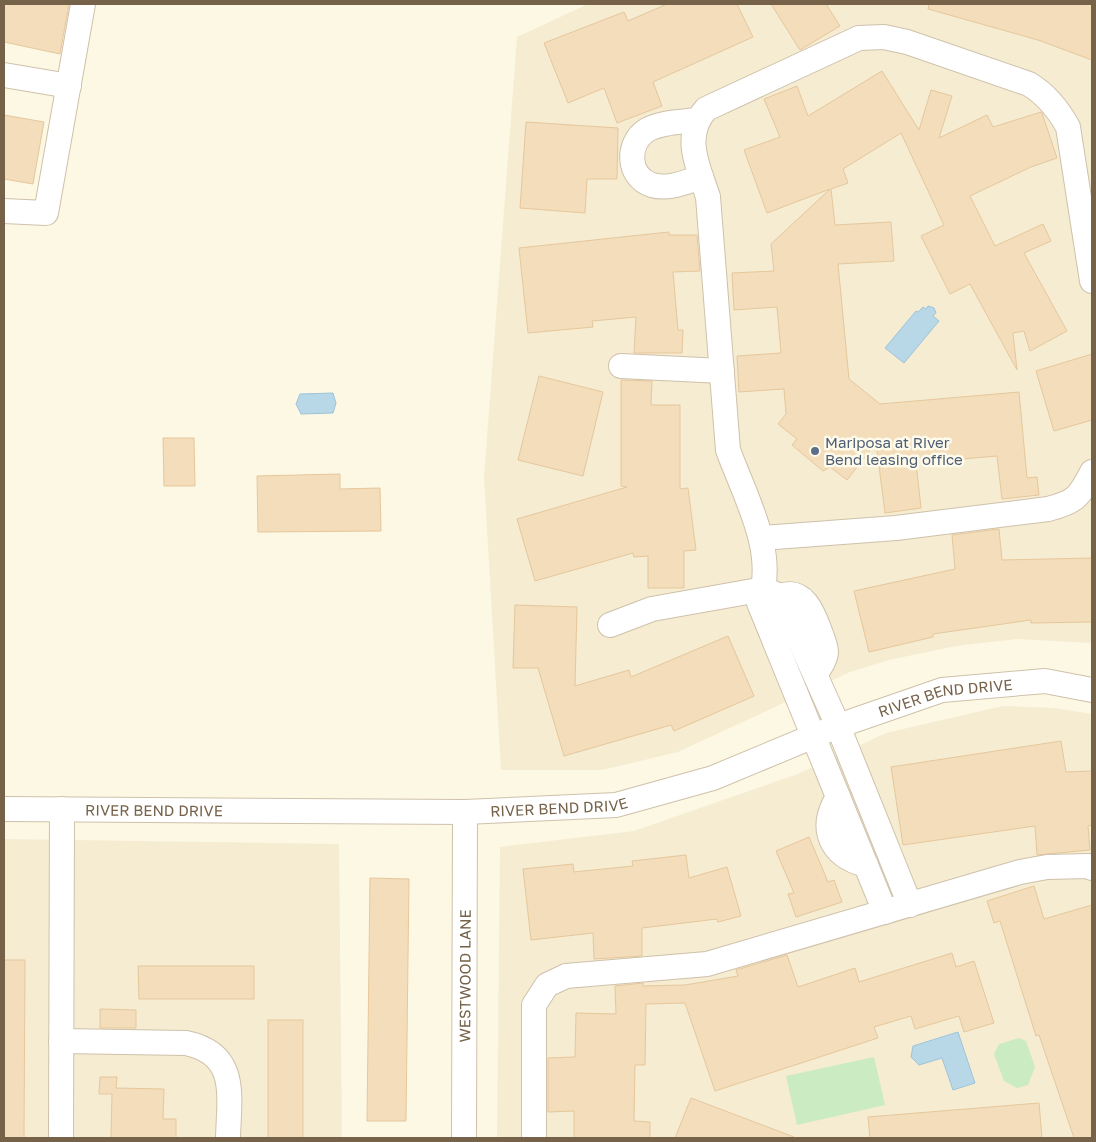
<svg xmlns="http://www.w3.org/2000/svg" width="1096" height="1142" viewBox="0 0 1096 1142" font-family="'Golos Text',sans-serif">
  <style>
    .residential { fill: #f5ecd2 }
    .green { fill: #cbebc2 }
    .water { fill: #b8d7e7; stroke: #9ec4d9 }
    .building { fill: #f3ddbb; stroke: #e6c79b }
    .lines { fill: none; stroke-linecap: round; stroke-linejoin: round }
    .minor-casing { stroke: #cfc1aa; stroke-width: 26 }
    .minor { stroke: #fff; stroke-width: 24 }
    .service-dot { fill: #5c6f8a; stroke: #fffbeb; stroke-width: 2 }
    .labels { text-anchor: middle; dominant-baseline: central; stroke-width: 5; stroke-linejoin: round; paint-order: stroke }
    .service-label { font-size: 15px; fill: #4e5e75; stroke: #fffbeb; text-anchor: start }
    .street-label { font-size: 15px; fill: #766249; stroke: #fffbeb }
  </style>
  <rect width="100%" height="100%" fill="#fdf8e4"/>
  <g class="residential">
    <path d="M 588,4 L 1092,4 L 1092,643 L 1017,639 L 956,646 L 889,660 L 850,672 L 678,752 L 602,770 L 501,770 L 484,477 L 517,37 Z"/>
    <path d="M 1003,706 L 1055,708 L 1092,714 L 1092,1138 L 497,1138 L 500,847 L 634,831 L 798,774 L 886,733 Z"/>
    <path d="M 4,839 L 339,844 L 342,1138 L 4,1138 Z"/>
  </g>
  <g class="green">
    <path d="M 1019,1038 L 1026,1041 L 1035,1067 L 1028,1085 L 1017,1088 L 1004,1081 L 994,1054 L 999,1044 Z"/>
    <path d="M 874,1057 L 885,1105 L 797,1125 L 786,1076 Z"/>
  </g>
  <g class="water">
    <path d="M 928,306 L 934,308 L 936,313 L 933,316 L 939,321 L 904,363 L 885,348 L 916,311 L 918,312 L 923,307 L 926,309 Z"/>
    <path d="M 333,393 L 336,403 L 333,413 L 301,414 L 296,404 L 300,394 Z"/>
    <path d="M 958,1032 L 975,1083 L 953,1090 L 942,1058 L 919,1065 L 911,1057 L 913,1046 Z"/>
  </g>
  <g class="building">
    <path d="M 4,4 L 69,4 L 60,54 L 4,42 Z"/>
    <path d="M 667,4 L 737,4 L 753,37 L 653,82 L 662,106 L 617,123 L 604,88 L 568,103 L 544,43 L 624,12 L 628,21 Z"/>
    <path d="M 771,4 L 826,4 L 840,26 L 800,50 Z"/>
    <path d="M 929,4 L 1092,4 L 1092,60 L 1038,40 L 928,9 Z"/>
    <path d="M 882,71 L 919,130 L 931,90 L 952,96 L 939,138 L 987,115 L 993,127 L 1041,112 L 1042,113 L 1057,158 L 1031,167 L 970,196 L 995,246 L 1043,224 L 1051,241 L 1024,253 L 1067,331 L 1030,351 L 1024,331 L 1013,333 L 1017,370 L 970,284 L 950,294 L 921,236 L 944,225 L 901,133 L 843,169 L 848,183 L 831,189 L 835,225 L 891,222 L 894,261 L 838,264 L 849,379 L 880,404 L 1019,392 L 1027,478 L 1037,477 L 1039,495 L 1002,499 L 997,456 L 916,463 L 921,508 L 885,513 L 876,443 L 847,480 L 830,467 L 823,471 L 792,445 L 797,439 L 778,424 L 786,414 L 784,389 L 739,392 L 737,356 L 781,353 L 777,307 L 734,310 L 732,273 L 774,271 L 771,244 L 830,189 L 767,213 L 744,150 L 780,137 L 764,99 L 797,86 L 808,116 Z"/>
    <path d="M 4,115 L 44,122 L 33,184 L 4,179 Z"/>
    <path d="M 526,122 L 618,128 L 617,179 L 587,179 L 585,213 L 520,208 Z"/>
    <path d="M 669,232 L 669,235 L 697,235 L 700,271 L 673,272 L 678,330 L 683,330 L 682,353 L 634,353 L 636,317 L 592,321 L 593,327 L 528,333 L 519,248 Z"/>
    <path d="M 1092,354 L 1092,420 L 1054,431 L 1036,371 Z"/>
    <path d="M 539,376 L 603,392 L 583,476 L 518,460 Z"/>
    <path d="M 621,380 L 652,381 L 651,405 L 680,405 L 680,489 L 688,488 L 696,550 L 684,551 L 684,588 L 648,588 L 648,556 L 634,557 L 633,553 L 535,581 L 517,519 L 627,487 L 621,486 Z"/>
    <path d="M 163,438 L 194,438 L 195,486 L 164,486 Z"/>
    <path d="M 340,474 L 340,489 L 380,488 L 381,531 L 258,532 L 257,476 Z"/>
    <path d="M 999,529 L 1002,560 L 1092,558 L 1092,622 L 1031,623 L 1031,620 L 933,634 L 933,637 L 869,652 L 854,591 L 955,569 L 952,535 Z"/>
    <path d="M 515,605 L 577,607 L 575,686 L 629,670 L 631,677 L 728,636 L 754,696 L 674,731 L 671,725 L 564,756 L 538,668 L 513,668 Z"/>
    <path d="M 1061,741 L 1066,772 L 1092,771 L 1092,825 L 1088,826 L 1090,850 L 1037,855 L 1035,826 L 903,845 L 891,767 Z"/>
    <path d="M 809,837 L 828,882 L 834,880 L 842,902 L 796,917 L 788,894 L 794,893 L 776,851 Z"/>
    <path d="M 686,855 L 689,878 L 727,867 L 741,916 L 718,922 L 717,919 L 642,928 L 642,956 L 594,959 L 593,933 L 531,940 L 523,869 L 573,864 L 574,872 L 633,866 L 632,861 Z"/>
    <path d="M 370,878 L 409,879 L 406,1121 L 367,1121 Z"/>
    <path d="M 1034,886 L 1044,919 L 1092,905 L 1092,1138 L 1074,1138 L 1039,1035 L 1036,1036 L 1000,921 L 994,923 L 987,901 Z"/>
    <path d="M 952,953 L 956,967 L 974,961 L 994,1023 L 964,1032 L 959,1016 L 915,1029 L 911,1016 L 874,1027 L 878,1038 L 715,1091 L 685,1003 L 646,1004 L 645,1065 L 635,1065 L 634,1121 L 650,1122 L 650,1138 L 574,1138 L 574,1111 L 548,1112 L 548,1058 L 575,1057 L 576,1013 L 616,1014 L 615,986 L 643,983 L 643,986 L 685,985 L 738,976 L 736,970 L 787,955 L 798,987 L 855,968 L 859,982 Z"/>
    <path d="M 4,960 L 25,960 L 24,1138 L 4,1138 Z"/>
    <path d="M 138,966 L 254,966 L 254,999 L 139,999 Z"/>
    <path d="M 100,1009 L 136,1010 L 136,1028 L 100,1028 Z"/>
    <rect x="268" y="1020" width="35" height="118"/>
    <path d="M 100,1077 L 117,1077 L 116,1088 L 164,1089 L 163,1119 L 176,1119 L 176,1138 L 111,1138 L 112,1094 L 99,1094 Z"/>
    <path d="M 691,1098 L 794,1137 L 793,1138 L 675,1138 Z"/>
    <path d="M 1039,1103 L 1042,1138 L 870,1138 L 868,1117 Z"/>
  </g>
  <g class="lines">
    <g class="minor-casing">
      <g id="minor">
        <path d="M 4,75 L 69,86"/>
        <path d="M 697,120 C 681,122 661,122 647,130 C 626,143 627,177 652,185 C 668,190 686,182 701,177"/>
        <path d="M 4,211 L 46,213 L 83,4"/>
        <path d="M 621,366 L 722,371"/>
        <path d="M 761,538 L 896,528 L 1048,509 C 1076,502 1079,497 1092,472"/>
        <path d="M 780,596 C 805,587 814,615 821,634 C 823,640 826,646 826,653 C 825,661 820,667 815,674"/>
        <path d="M 610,625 L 652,609 L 764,589 L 780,596 L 838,726 L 910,905"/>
        <path d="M 838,797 C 818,829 831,856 866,865"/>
        <path id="s1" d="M 4,809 L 465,812 L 616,805 L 713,778 L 838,726 L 942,690 L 1045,681 L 1092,690"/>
        <path d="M 885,912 L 759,603 C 778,553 745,497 728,450 L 708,197 C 698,166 682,137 706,109 L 859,38 L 884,37 L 907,42 L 1029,84 C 1047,95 1058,109 1068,127 L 1092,281"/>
        <path d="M 61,1041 L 186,1043 C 239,1054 229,1096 228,1138"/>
        <path d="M 61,1138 L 62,809"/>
        <path id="s2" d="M 464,1138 L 465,812"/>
        <path d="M 534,1138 L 534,1005 L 547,985 L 566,976 L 707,964 L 1020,872 L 1047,867 L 1088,866 L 1092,868"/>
      </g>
    </g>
    <use href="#minor" class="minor"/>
  </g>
  <circle class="service-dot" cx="815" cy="451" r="5"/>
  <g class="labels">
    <g class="service-label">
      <text x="825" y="442">Mariposa at River<tspan x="825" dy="17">Bend leasing office</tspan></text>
    </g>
    <g class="street-label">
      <text stroke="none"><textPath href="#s1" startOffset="960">RIVER BEND DRIVE</textPath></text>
      <text stroke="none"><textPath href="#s1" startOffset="555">RIVER BEND DRIVE</textPath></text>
      <text stroke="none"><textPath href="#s1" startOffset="150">RIVER BEND DRIVE</textPath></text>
      <text stroke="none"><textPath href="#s2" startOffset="162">WESTWOOD LANE</textPath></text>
    </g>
  </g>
  <rect width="1096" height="1142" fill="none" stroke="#766249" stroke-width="10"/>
</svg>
